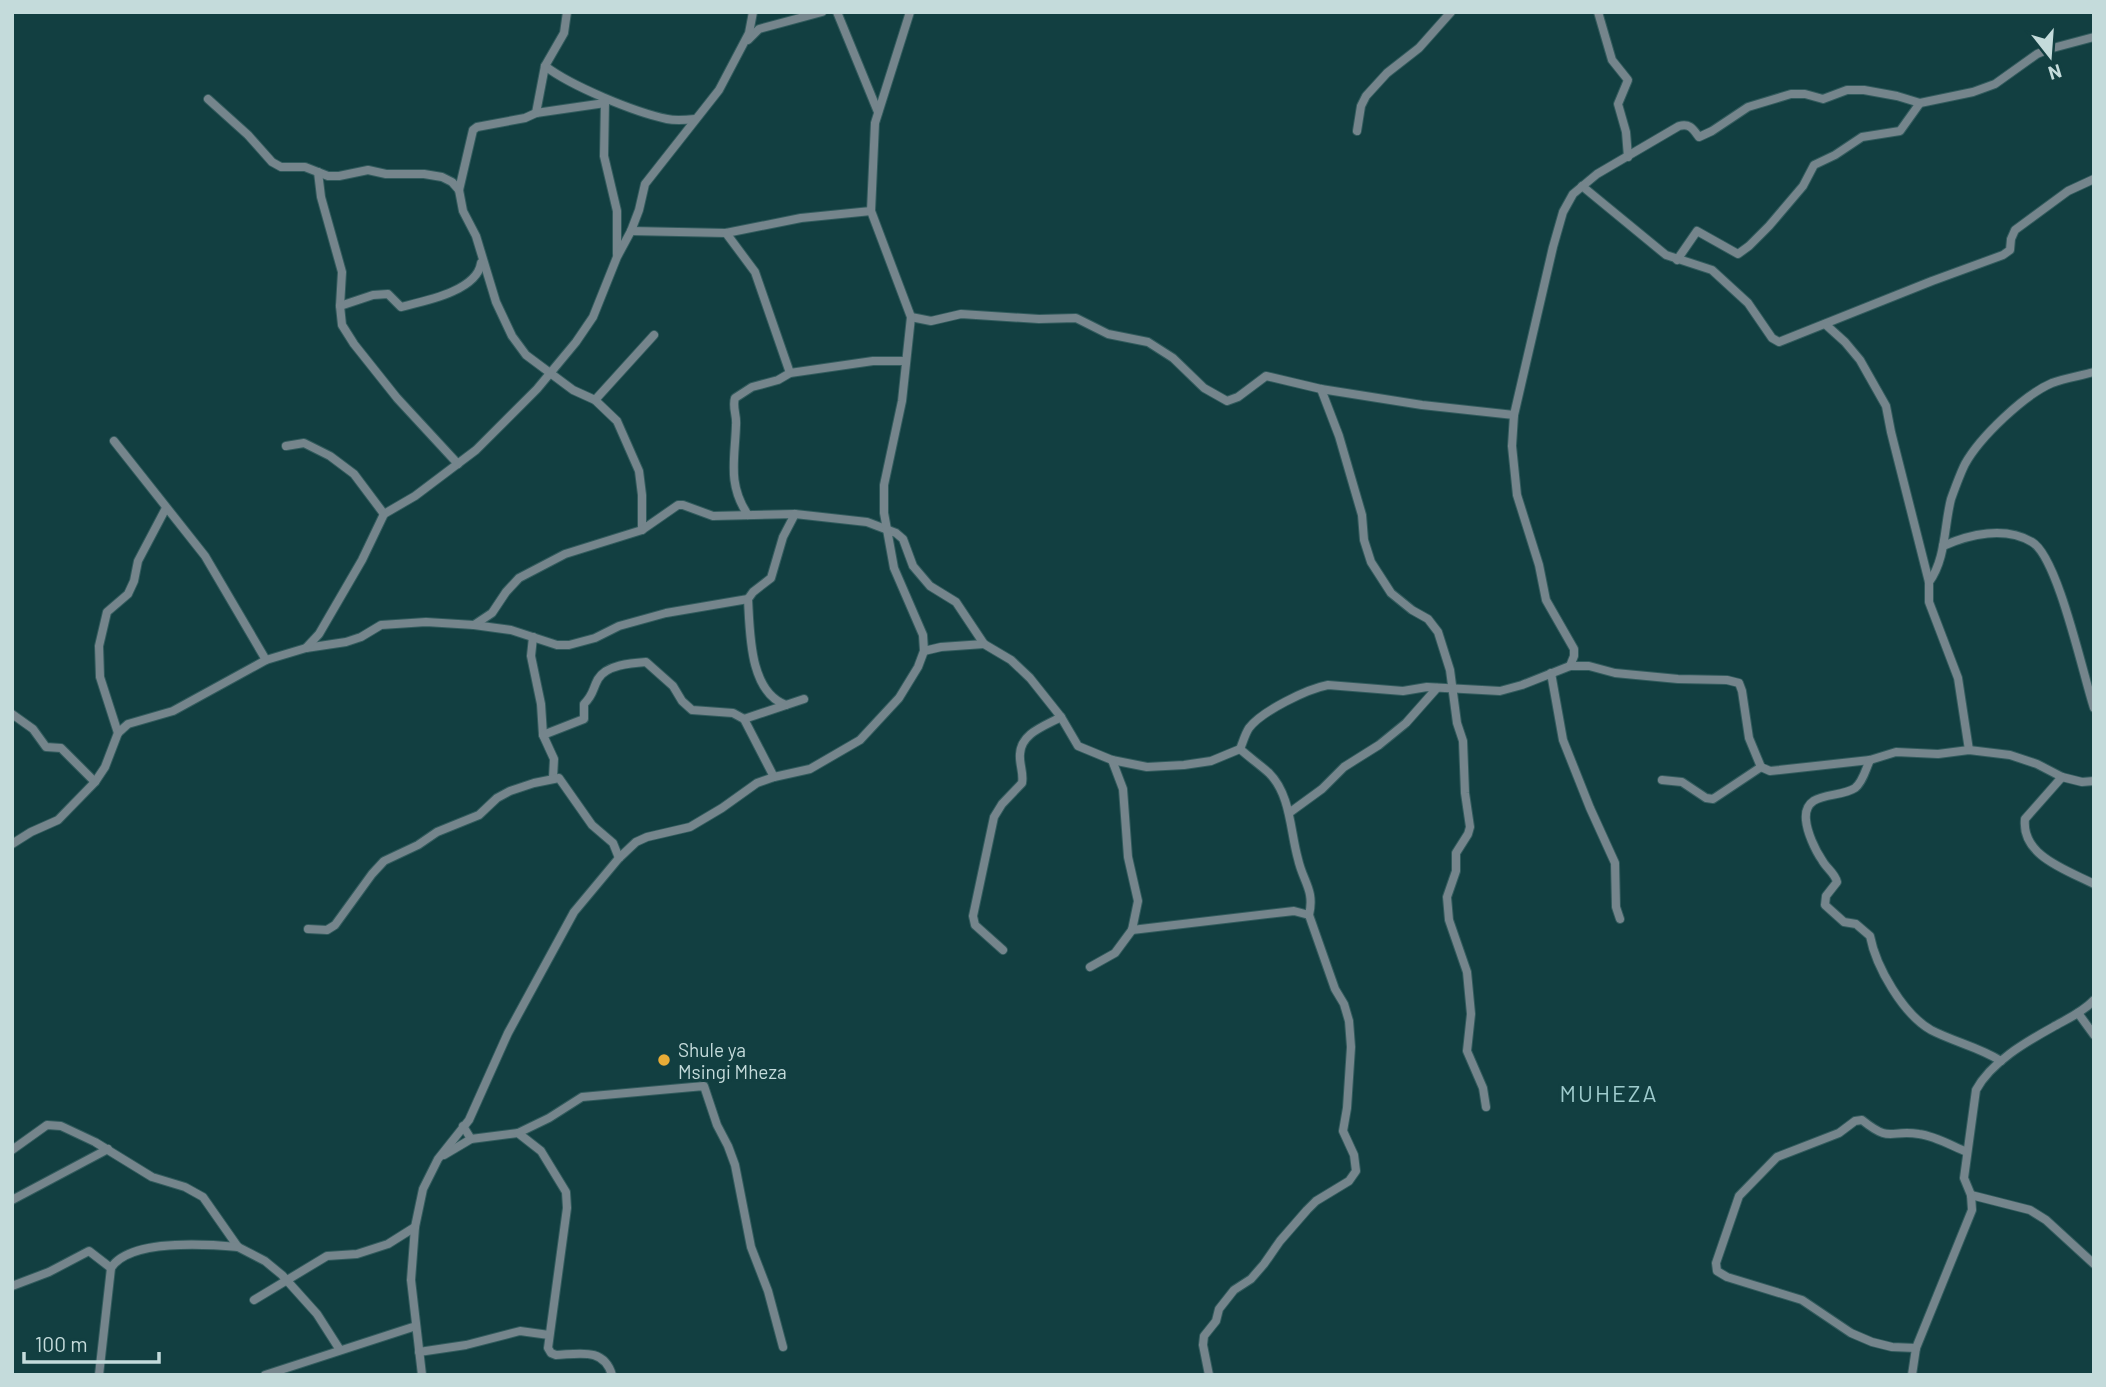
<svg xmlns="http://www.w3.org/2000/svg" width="2106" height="1387" viewBox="0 0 2106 1387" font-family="Barlow,sans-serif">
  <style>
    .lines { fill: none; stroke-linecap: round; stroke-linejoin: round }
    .street-casing { stroke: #325b5d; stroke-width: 10 }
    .street { stroke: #75858c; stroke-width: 8 }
    .poi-dot { fill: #e8ac37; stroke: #123f41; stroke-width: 2.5 }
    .labels { text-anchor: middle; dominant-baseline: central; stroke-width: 6; stroke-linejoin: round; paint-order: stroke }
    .poi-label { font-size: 19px; fill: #c4dbdb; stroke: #123f41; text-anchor: start }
    .quarter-label { font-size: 23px; letter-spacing: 2px; fill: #9ecbcd; stroke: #123f41 }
  </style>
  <rect width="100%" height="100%" fill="#123f41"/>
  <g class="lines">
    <g class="street-casing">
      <g id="street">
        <path d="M 837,12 L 878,112"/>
        <path d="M 1598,12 L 1612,60 L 1628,80 L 1618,104 L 1626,132 L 1628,157"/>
        <path d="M 748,40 L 759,29 L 822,12"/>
        <path d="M 545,66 C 571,86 634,112 667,119 C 676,121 686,120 695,119"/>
        <path d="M 208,99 L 248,135 L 272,162 L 281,167 L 305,167 L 328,176 L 339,176 L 368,170 L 386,174 L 424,174 L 442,177 L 452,182 L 459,190"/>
        <path d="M 605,100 L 604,156 L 617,211 L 617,254"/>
        <path d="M 605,103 L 536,113 L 525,118 L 477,127 L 473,130 L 459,190 L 463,211 L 476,236 L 496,302 L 512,336 L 526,355 L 573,390 L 595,400 L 617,421 L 639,471 L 642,495 L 642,530"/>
        <path d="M 536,113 L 545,66 L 564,33 L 567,12"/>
        <path d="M 1357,131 L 1361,106 L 1366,96 L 1387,73 L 1419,48 L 1451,12"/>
        <path d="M 318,172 L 321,197 L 342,272 L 340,306 L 342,325 L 354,344 L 397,398 L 458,464"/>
        <path d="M 1582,186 L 1666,255 L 1712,270 L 1748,303 L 1772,338 L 1779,342 L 1932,281 L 2003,255 L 2010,250 L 2011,239 L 2015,230 L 2068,191 L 2094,179"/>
        <path d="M 631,231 L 726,233 L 801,218 L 871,211"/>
        <path d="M 726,233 L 755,272 L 790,373"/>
        <path d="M 1677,260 L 1697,231 L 1738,254 L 1749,246 L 1769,226 L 1803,186 L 1814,165 L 1835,155 L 1862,137 L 1900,131 L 1920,103 L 1973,92 L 1995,84 L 2037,54 L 2049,49 L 2094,37"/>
        <path d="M 340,306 L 373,295 L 388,294 L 401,307 C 425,301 477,291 481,263"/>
        <path d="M 911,317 L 931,321 L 961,314 L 1039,319 L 1076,318 L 1108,334 L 1148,342 L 1173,358 L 1204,388 L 1227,401 L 1238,397 L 1266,376 L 1321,389 L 1422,405 L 1514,415"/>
        <path d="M 1825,324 L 1845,342 L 1860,360 L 1886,406 L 1891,432 L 1929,582 L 1929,602 L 1958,678 L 1969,750"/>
        <path d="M 1321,389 L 1339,436 L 1362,515 L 1364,540 L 1371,562 L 1391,593 L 1412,610 L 1428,619 L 1438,632 L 1450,670 L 1457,723 L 1463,741 L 1465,793 L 1470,827 L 1468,834 L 1456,853 L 1456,871 L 1447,897 L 1449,920 L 1467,972 L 1471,1014 L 1467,1051 L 1483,1088 L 1486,1107"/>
        <path d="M 595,400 L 654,335"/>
        <path d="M 114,441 L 205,556 L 266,660"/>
        <path d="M 286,446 L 304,443 L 330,456 L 354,474 L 384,514"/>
        <path d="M 748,515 C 727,484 735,459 736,425 C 737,415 732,407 735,398 L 752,387 L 778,380 L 790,373 L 873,361 L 905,361"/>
        <path d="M 1943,546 C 1970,534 2005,526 2032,542 C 2058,557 2083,675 2094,708"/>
        <path d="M 1929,582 C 1946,559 1944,526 1951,499 C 1955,488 1960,474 1965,464 C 1980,437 2024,395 2052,383 C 2065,378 2080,376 2094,372"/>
        <path d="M 474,625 L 511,630 L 557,645 L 569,645 L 595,638 L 619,626 L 666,613 L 748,599"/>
        <path d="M 533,637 L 531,656 L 541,704 L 543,735 L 554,759 L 553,778"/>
        <path d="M 306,648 L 346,642 L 361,637 L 381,625 L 426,622 L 474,625 L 492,613 L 506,592 L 519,578 L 565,554 L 642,530 L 678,505 L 683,505 L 713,516 L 795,514 L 867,522 L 896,533 L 903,539 L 913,566 L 930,586 L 956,602 L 984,644 L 1011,660 L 1030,678 L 1061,717 L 1078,746 L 1112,760 L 1147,767 L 1184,765 L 1211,761 L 1240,749 C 1243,742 1245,734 1249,728 C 1262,711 1307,689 1328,685 L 1403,691 L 1427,687 L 1500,691 L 1522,685 L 1570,666 L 1589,666 L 1615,673 L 1678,679 L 1727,680 L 1739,683 L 1742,691 L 1749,738 L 1761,767 L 1770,771 L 1870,760 L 1896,752 L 1938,754 L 1969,750 L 2010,755 L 2037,764 L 2062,777 L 2082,782 L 2094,781"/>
        <path d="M 924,651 L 941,647 L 984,644"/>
        <path d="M 1570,666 L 1574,656 L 1574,649 L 1546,600 L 1539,565 L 1517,495 L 1512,446 L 1514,415 L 1553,247 L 1563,212 L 1573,194 L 1597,174 L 1679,126 C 1690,123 1693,129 1699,137 L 1712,131 L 1748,107 L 1791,94 L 1805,94 L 1823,99 L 1847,90 L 1864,90 L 1897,96 L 1920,103"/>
        <path d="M 1551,673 L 1563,740 L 1590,808 L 1615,863 L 1616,907 L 1620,919"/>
        <path d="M 786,705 C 749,692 750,632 748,599 L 753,592 L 771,578 L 783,537 L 795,514"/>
        <path d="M 12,714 L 33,729 L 46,747 L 61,748 L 95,782"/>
        <path d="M 744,719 L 804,699"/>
        <path d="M 118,733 L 100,677 L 99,646 L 107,612 L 128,594 L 134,581 L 138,561 L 166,508"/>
        <path d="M 543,735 L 584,719 L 584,704 C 594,694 592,690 598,679 C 606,665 631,663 646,662 L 673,686 L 682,701 L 692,710 L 733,713 L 744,719 L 774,777"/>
        <path d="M 1870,760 C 1866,768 1863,782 1855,788 C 1839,799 1803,790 1806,820 C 1807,832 1815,850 1822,860 C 1826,868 1835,873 1837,882 L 1826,896 L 1825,905 L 1844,922 L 1856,924 L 1870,936 C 1876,967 1903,1014 1931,1030 C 1954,1042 1979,1047 2001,1061"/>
        <path d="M 2062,777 L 2025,819 C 2021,856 2067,870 2094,884"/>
        <path d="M 1662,780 L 1682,782 L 1706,798 L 1713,799 L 1761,767"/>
        <path d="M 1289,813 L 1322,789 L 1344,767 L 1379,745 L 1406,723 L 1437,688"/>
        <path d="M 12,844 L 31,832 L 58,820 L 95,782 L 105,767 L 118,733 L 128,724 L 173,711 L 266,660 L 306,648 L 319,634 L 362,560 L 384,514 L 415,496 L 476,450 L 537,389 L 576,342 L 593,317 L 617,257 L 631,231 L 639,210 L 645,184 L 719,90 L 749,33 L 753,12"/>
        <path d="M 308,929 L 327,930 L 335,925 L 372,874 L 384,861 L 418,845 L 437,832 L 479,815 L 497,798 L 510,791 L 534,783 L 559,778 L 592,825 L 613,843 L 619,858"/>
        <path d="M 1132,930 L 1294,911 L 1309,915"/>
        <path d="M 1003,950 L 975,925 L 973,916 L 994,817 L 1002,804 L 1022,783 C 1024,773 1019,764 1020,754 C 1021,733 1045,726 1061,717"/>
        <path d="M 1090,967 L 1115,953 L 1132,930 L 1138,901 L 1128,857 L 1123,789 L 1112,760"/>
        <path d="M 2078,1013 L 2094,1035"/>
        <path d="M 463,1126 L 471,1139 L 518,1133 L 541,1151 L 566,1192 L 567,1208 L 548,1348 L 551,1353 L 556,1355 C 579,1354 604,1347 612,1375"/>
        <path d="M 518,1133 L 549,1118 L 582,1097 L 704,1086 L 717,1125 L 728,1146 L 735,1165 L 751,1247 L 768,1291 L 783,1347"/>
        <path d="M 12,1150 L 47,1125 L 61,1126 L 95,1142 L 152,1177 L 185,1187 L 203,1197 L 238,1247 L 265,1261 L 282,1275 L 317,1314 L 340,1350"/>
        <path d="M 444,1155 L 471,1139"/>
        <path d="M 1971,1195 L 2030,1210 L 2046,1220 L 2094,1264"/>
        <path d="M 12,1200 L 108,1149"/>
        <path d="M 12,1286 L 49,1272 L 89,1251 L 111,1268"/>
        <path d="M 254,1300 L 327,1256 L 357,1254 L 388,1244 L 415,1227"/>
        <path d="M 1916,1348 L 1892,1347 L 1872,1342 L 1851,1333 L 1802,1300 L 1727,1277 L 1717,1271 L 1716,1263 L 1739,1196 L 1777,1157 L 1839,1133 L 1855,1121 L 1862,1120 C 1892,1144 1889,1129 1919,1134 C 1935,1136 1952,1146 1967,1152"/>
        <path d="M 419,1352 L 466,1345 L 520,1331 L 549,1335"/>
        <path d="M 99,1375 L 111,1268 C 129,1239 206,1244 238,1247"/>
        <path d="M 265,1375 L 416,1326"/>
        <path d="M 422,1375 L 411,1280 L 415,1227 L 423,1189 L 438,1159 L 469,1120 L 508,1033 L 574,912 L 619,858 L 636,842 L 647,837 L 690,827 L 722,808 L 757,783 L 774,777 L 810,769 L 860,740 L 899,698 L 918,667 L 924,651 L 923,635 L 894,568 L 884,513 L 884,485 L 902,401 L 911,317 L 871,211 L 875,123 L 910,12"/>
        <path d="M 1209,1375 L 1203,1345 L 1204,1336 L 1216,1321 L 1219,1309 L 1234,1290 L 1251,1279 L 1264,1264 L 1280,1241 L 1307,1210 L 1316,1201 L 1349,1181 L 1356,1171 L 1354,1155 L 1343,1131 L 1347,1108 L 1351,1047 L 1349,1021 L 1344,1004 L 1335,989 L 1309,915 C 1315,890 1303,882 1298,859 C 1290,831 1291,795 1269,773 C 1260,765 1249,757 1240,749"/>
        <path d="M 1912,1375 L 1916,1348 L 1972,1210 L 1971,1195 L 1964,1178 L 1976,1090 C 1991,1062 2026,1042 2053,1027 C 2067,1019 2083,1012 2094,1000"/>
      </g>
    </g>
    <use href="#street" class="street"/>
  </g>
  <circle class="poi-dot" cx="664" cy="1060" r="7"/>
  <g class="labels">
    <g class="poi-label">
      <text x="678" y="1049">Shule ya<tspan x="678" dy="22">Msingi Mheza</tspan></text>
    </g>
    <g class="quarter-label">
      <text x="1609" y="1093">MUHEZA</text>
    </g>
  </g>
  <rect width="2106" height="1387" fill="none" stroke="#c4dbdb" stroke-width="28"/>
  <g transform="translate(2050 56) rotate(163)" stroke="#123f41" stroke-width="5" paint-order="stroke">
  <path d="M0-5L12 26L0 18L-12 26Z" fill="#c4dbdb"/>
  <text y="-10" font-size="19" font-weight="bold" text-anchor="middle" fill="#c4dbdb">N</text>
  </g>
  <path d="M24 1352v10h135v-10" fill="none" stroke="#c4dbdb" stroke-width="3.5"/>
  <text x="35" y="1352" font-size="21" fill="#c4dbdb" stroke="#123f41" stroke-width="5" paint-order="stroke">100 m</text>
</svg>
